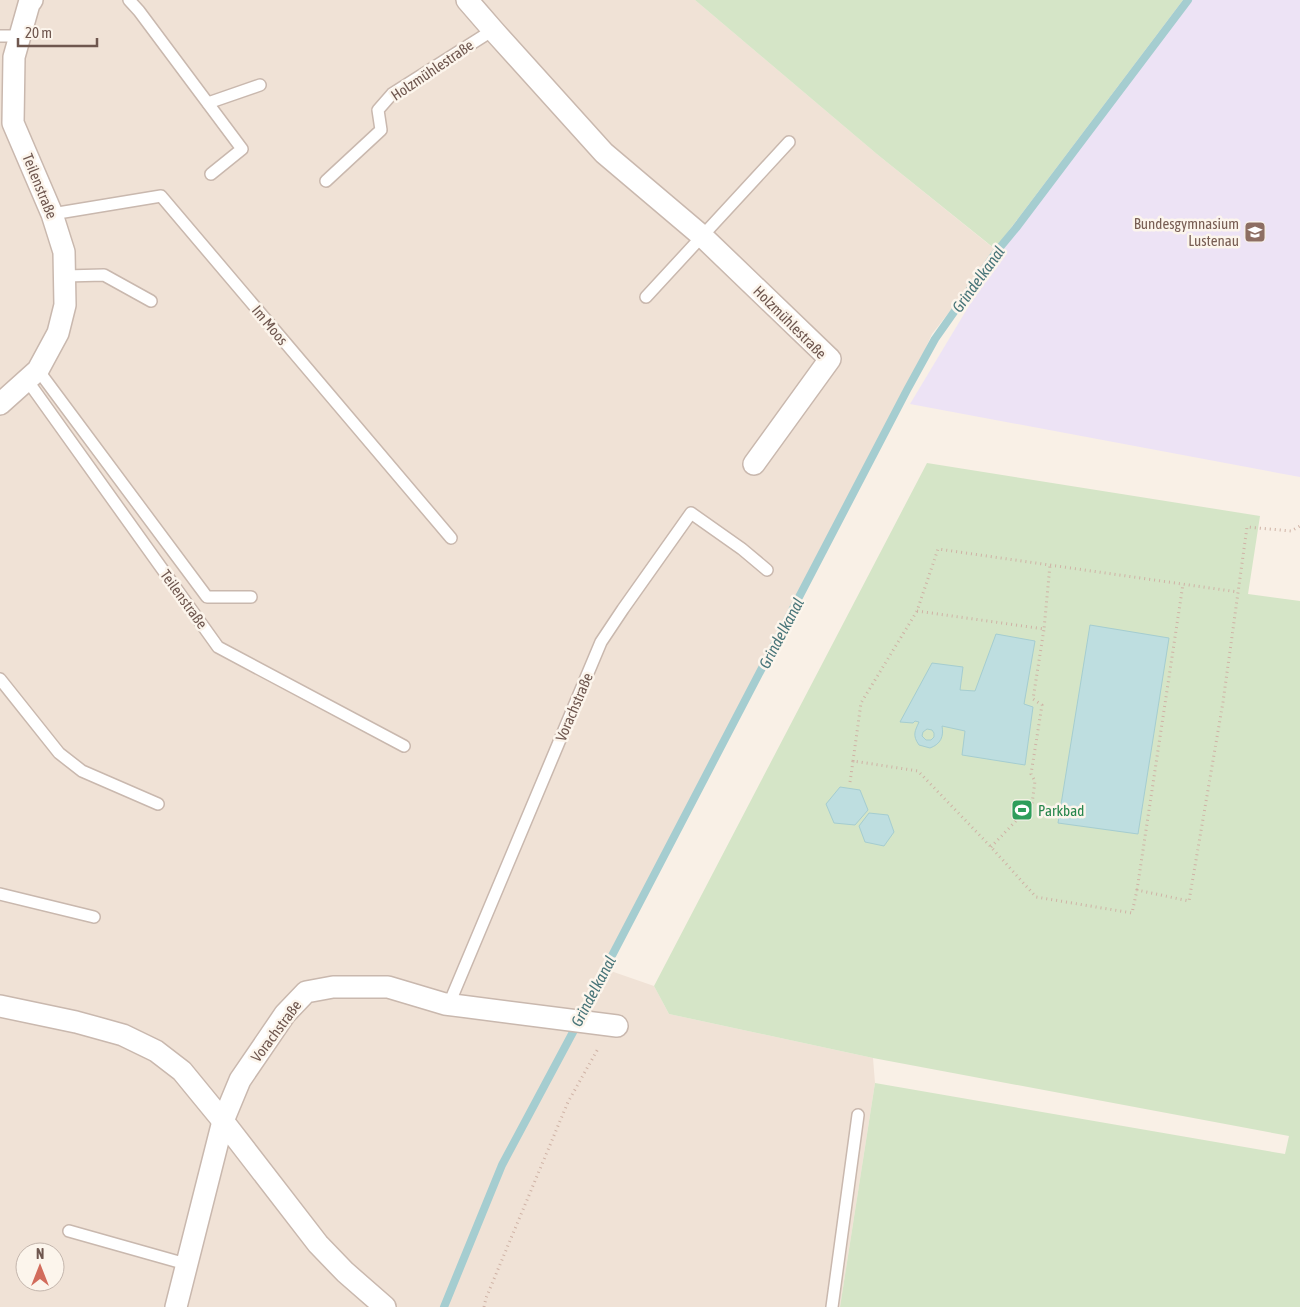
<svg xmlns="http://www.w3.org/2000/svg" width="1300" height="1307" viewBox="0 0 1300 1307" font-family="'Asap Condensed',sans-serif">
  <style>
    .residential { fill: #f0e2d6; fill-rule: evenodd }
    .education { fill: #ede3f5 }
    .green { fill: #d5e5c7 }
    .water { fill: #bedee0; stroke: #a5cdd0; fill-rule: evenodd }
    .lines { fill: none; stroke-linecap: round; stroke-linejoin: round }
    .stream { stroke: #a5cdd0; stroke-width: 8 }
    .service-casing { stroke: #c9b8ae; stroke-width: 14 }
    .minor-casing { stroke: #c9b8ae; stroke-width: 24 }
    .path { stroke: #cfb2a5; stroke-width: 3; stroke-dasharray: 1 4; stroke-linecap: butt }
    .service { stroke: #fff; stroke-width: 11 }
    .minor { stroke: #fff; stroke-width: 21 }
    .labels { text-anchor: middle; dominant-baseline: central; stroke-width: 5; stroke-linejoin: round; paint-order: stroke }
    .street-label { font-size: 15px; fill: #6f574f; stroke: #fcf5ec }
    .education-label { font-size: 15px; fill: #785e54; stroke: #fcf5ec; text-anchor: end }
    .leisure-label { font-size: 15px; fill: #27864d; stroke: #fcf5ec; text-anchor: start }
    .water-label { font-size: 16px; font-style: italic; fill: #487579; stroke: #fcf5ec }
  </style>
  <rect width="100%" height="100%" fill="#f9f0e6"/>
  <path class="residential" d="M 0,0 L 695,0 L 878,155 L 997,251 L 932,334 L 907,390 L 605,969 L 654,986 L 669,1014 L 873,1058 L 875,1083 L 840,1307 L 0,1307 ZM 25,1252 L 55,1252 L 55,1282 L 25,1282 Z"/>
  <path class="education" d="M 1191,0 L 1300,0 L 1300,477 L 910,404 L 1000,254 Z"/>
  <g class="green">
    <path d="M 695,0 L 1183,0 L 995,249 L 878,155 Z"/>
    <path d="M 927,463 L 1260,516 L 1248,594 L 1300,601 L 1300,1307 L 840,1307 L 875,1083 L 1285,1154 L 1289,1136 L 873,1058 L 669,1014 L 654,986 Z"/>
  </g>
  <g class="water">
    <path d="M 1090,625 L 1169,638 L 1138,834 L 1058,823 Z"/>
    <path d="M 996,634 L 1035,641 L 1024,704 L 1033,707 L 1025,765 L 962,755 L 965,731 L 942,726 C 944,736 941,744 930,748 L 919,745 C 912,735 915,731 919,722 L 915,721 L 913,723 L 900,722 L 932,663 L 963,667 L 960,690 L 975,691 ZM 927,729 L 932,730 L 934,733 L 934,737 L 931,740 L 926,740 L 922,736 L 923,732 Z"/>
    <path d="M 840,787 L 860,790 L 868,810 L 855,825 L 834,823 L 826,804 Z"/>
    <path d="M 869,813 L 888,815 L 894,832 L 884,846 L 865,842 L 859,826 Z"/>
  </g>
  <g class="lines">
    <path class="stream" d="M 444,1307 L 502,1165 L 580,1019 L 605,969 L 907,390 L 935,339 L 997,251 L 1016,228 L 1188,0"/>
    <g class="service-casing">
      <g id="service">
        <path d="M 129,0 L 139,11 L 242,149 L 211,174"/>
        <path d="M 0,36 L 20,36"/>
        <path d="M 208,103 L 260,85"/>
        <path d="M 326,181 L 381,130 L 378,110 L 392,94 L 493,30"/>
        <path d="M 52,214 L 161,196 L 451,538"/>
        <path d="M 65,276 L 104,275 L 151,301"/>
        <path d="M 646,297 L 789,142"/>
        <path d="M 38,370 L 207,597 L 251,597"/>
        <path d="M 27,380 L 218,647 L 404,746"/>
        <path d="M 0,679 L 59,753 L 82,771 L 158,804"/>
        <path d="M 0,894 L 94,917"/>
        <path d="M 449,1004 L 601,642 L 623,609 L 691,513 L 742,549 L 767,570"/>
        <path d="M 69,1231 L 186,1264"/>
        <path d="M 832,1307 L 858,1115"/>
      </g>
    </g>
    <g class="minor-casing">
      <g id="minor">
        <path d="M 467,0 L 493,30 L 604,153 L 702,236 L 830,359 L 754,464"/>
        <path d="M 0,404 L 38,370 L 58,333 L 65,305 L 64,252 L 52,214 L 13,123 L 14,57 L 29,4 L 32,0"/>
        <path d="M 0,1006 L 76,1022 L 123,1035 L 156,1051 L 182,1071 L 223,1121 L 318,1244 L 345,1272 L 385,1307"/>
        <path d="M 176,1307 L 223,1121 L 240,1080 L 285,1014 L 306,992 L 333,987 L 388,987 L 445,1004 L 617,1026"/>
      </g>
    </g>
    <g class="path">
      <path d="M 917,611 L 1044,629 L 1050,565"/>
      <path d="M 853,761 L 861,703 L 917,611 L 938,549 L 1238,592"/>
      <path d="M 850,782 L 853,761 L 918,771 L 991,847 L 1036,897 L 1132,913 L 1137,890 L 1189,901 L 1223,702 L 1247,527 L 1291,531 L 1300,526"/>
      <path d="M 991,847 L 1032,804 L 1035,781 L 1031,774 L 1042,705 L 1033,699 L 1044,629"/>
      <path d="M 1137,890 L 1183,584"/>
      <path d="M 484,1307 L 486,1298 L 568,1102 L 599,1047"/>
    </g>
    <use href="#service" class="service"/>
    <use href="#minor" class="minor"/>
  </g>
  <defs>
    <g id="school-square" transform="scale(1.125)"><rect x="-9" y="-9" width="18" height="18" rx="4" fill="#8d6e63" stroke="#fcf5ec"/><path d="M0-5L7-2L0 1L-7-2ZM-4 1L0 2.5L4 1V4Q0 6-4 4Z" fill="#fff"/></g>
    <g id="stadium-square" transform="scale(1.125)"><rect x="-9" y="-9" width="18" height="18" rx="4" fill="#2e9e5b" stroke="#fcf5ec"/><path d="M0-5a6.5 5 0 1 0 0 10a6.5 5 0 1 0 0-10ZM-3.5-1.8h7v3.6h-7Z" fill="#fff"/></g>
  </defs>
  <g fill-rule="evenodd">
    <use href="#school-square" x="1255" y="232"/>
    <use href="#stadium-square" x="1022" y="810"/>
  </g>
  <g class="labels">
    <g class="street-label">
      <text transform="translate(432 70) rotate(-34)">Holzmühlestraße</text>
      <text transform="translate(40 186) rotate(68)">Teilenstraße</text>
      <text transform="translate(790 322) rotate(45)">Holzmühlestraße</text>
      <text transform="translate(270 325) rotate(50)">Im Moos</text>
      <text transform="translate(184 599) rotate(54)">Teilenstraße</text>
      <text transform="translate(574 707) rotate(-67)">Vorachstraße</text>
      <text transform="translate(276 1031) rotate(-53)">Vorachstraße</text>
    </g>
    <g class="education-label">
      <text x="1239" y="223">Bundesgymnasium<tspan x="1239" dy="17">Lustenau</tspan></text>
    </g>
    <g class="leisure-label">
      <text x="1038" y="810">Parkbad</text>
    </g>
    <g class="water-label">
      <text transform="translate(978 279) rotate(-54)">Grindelkanal</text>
      <text transform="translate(781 633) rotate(-62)">Grindelkanal</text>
      <text transform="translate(593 991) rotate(-62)">Grindelkanal</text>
    </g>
  </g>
  <g transform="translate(40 1267)"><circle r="24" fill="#fcf5ec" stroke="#c4b6ad"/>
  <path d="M0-4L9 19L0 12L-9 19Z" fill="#d26c5c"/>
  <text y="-8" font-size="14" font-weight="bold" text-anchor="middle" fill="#6f574f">N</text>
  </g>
  <path d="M18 38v8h79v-8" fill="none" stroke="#6f574f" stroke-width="2.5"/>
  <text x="25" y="38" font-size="15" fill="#6f574f" stroke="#fcf5ec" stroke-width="4" paint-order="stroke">20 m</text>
</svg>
